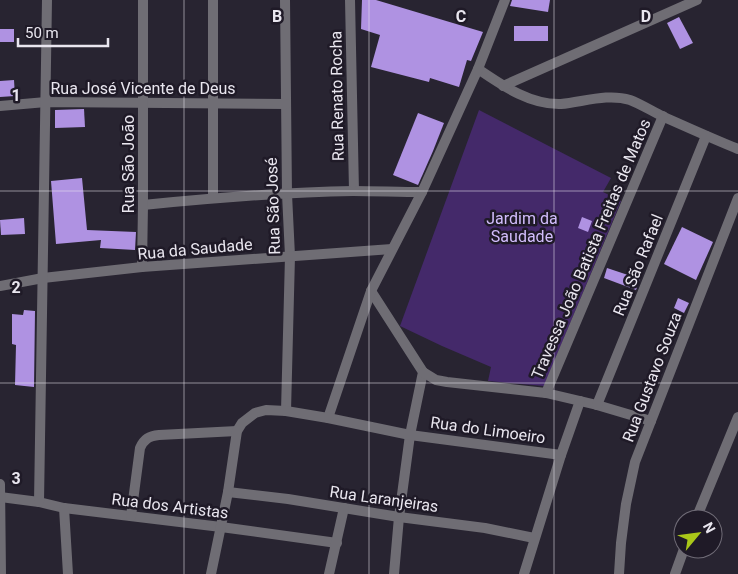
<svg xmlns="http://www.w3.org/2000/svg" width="738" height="574" viewBox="0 0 738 574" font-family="Roboto,sans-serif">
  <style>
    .green { fill: #44296a }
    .building { fill: #af92e2 }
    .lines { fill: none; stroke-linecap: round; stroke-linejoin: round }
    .minor { stroke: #6f6d74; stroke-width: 10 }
    .tertiary { stroke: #6f6d74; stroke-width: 10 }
    .grid { fill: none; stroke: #e9e6ef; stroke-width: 1; stroke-opacity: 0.55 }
    .labels { text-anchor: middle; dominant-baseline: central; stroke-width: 5; stroke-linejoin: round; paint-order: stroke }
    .street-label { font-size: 16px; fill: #e9e6ef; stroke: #1f1a27 }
    .park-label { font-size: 16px; fill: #d2bdfc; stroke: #1f1a27 }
    .grid-label { font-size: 16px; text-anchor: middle; font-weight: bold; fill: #e9e6ef; stroke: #1f1a27; stroke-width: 5; stroke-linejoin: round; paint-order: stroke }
  </style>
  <rect width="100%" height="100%" fill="#282431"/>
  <path class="green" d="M 479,110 L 611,178 L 603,192 L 621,201 L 544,386 L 488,381 L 491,367 L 442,346 L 400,326 Z"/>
  <g class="building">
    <path d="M 362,0 L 376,0 L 483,32 L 471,61 L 467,60 L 459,87 L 430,78 L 429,82 L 371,67 L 380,35 L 361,29 Z"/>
    <path d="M 512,0 L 550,0 L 548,12 L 510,6 Z"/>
    <path d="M 679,17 L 693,43 L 680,49 L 667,23 Z"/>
    <rect x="514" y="26" width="34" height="15"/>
    <rect x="0" y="29" width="14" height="13"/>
    <path d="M 14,80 L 15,96 L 0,97 L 0,81 Z"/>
    <path d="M 84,109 L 85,127 L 55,128 L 55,110 Z"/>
    <path d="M 418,113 L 444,123 L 433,151 L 418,185 L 393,175 Z"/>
    <path d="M 82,178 L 87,230 L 136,232 L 135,250 L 100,248 L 101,240 L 56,244 L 51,181 Z"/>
    <path d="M 582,217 L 592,221 L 588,232 L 578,228 Z"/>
    <path d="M 24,218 L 25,234 L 1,235 L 0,220 Z"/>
    <path d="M 682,227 L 713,242 L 696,280 L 664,264 Z"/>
    <path d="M 607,268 L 640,279 L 636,290 L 604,278 Z"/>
    <path d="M 678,298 L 689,303 L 684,313 L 674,308 Z"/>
    <path d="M 24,310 L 35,311 L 34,387 L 15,385 L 16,345 L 12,344 L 12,314 L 23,315 Z"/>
  </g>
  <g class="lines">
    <g class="minor">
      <path d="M 285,0 L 287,194 L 290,256 L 286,411"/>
      <path d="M 350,0 L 354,191"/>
      <path d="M 478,69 C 503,86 530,105 561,104 C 583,102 608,93 630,100 C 641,104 653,112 664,117 C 689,128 713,139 738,149"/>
      <path d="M 503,86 L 697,0"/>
      <path d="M 0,106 L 46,102 L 286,104"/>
      <path d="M 213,198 L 213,0"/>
      <path d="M 143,205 C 213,198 283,192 353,191 C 376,191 399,192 422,192"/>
      <path d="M 142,267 L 143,205 L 143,0"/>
      <path d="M 0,286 L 43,278 L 142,267 L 392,249"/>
      <path d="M 371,291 L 423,372 L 410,435 L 399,517 L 394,574"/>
      <path d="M 423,372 L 436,380 L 447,382 L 546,393 L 597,405 L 651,421"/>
      <path d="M 546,393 L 663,116"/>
      <path d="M 597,405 L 706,136"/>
      <path d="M 328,418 L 371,291 L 422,192 L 478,69 L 505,0"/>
      <path d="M 228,492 L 288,499 L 399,517 L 485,528 L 534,538"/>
      <path d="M 0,497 L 39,502 L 64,508 L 221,527 L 337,543"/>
      <path d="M 39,502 L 47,0"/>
      <path d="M 64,508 L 68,574"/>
      <path d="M 131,516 L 140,448 C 144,439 149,436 159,435 L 237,431"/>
      <path d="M 696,519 L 738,417"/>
      <path d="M 211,574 L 228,492 L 237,431 L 242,423 L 255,413 L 266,410 L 286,411 L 328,418 L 410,435 L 561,455"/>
      <path d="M 329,574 L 344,508"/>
      <path d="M 524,574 L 561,455 L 580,401"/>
      <path d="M 619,574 L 621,543 L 626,504 L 635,462 L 738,198"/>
      <path d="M 675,574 L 684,549"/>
    </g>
    <path class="tertiary" d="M 0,484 L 1,574"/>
  </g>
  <path class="grid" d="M 184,0 L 184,574M 369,0 L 369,574M 554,0 L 554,574M 0,191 L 738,191M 0,383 L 738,383"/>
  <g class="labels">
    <g class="street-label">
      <text x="143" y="88">Rua José Vicente de Deus</text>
      <text transform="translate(337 96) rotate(-91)">Rua Renato Rocha</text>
      <text transform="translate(128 164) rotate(-90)">Rua São João</text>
      <text transform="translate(273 206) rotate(-92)">Rua São José</text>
      <text transform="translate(195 249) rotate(-5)">Rua da Saudade</text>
      <text transform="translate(591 249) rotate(-67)">Travessa João Batista Freitas de Matos</text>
      <text transform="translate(638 265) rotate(-68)">Rua São Rafael</text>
      <text transform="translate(652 377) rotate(-69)">Rua Gustavo Souza</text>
      <text transform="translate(488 430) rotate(8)">Rua do Limoeiro</text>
      <text transform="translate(384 499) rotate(8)">Rua Laranjeiras</text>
      <text transform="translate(170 506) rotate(7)">Rua dos Artistas</text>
    </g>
    <g class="park-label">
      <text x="522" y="218">Jardim da<tspan x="522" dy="18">Saudade</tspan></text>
    </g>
  </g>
  <g class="grid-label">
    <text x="277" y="22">B</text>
    <text x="461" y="22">C</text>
    <text x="646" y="22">D</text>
    <text x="16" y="101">1</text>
    <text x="16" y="293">2</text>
    <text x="16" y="484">3</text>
  </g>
  <g transform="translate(698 534) rotate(61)"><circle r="24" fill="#1f1a27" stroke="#706c77"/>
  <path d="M0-4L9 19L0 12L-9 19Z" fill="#aac719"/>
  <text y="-8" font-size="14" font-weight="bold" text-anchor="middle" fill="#e9e6ef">N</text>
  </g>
  <path d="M18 38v8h90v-8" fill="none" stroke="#e9e6ef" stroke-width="2.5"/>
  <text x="25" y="38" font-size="15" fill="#e9e6ef" stroke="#1f1a27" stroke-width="4" paint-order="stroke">50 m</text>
</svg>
